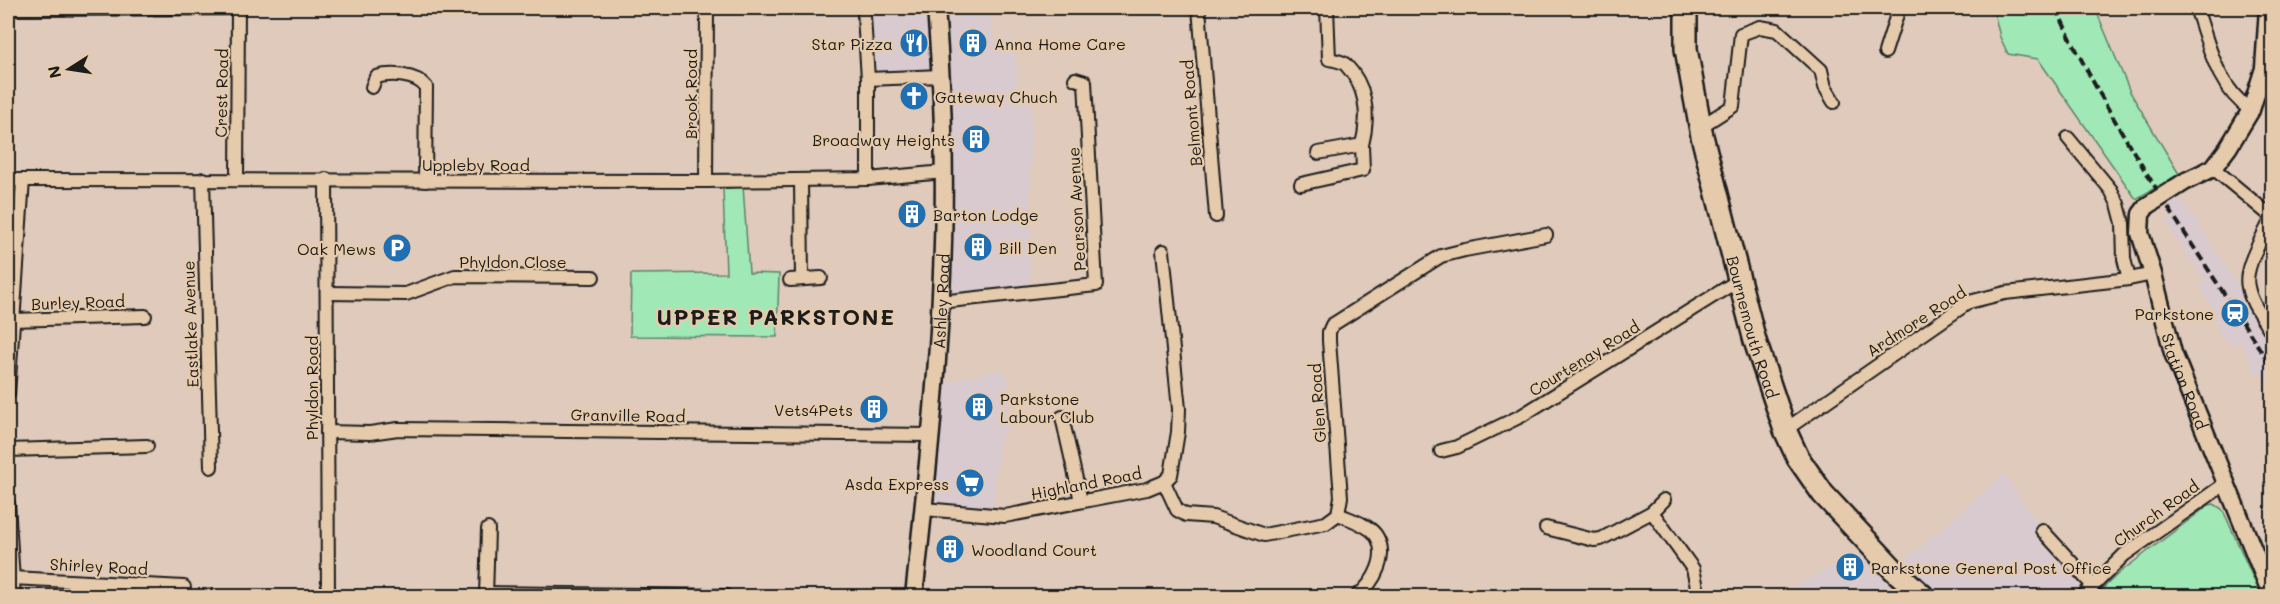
<svg xmlns="http://www.w3.org/2000/svg" width="2280" height="604" viewBox="0 0 2280 604" font-family="Mali,sans-serif">
  <style>
    .built { fill: #d8cacf }
    .green { fill: #a0e9b7; stroke: #5e826a; stroke-width: 1.5 }
    .lines { fill: none; stroke-linecap: round; stroke-linejoin: round }
    .street-casing { stroke: #1c1c1c; stroke-width: 16 }
    .secondary-casing { stroke: #1c1c1c; stroke-width: 21 }
    .highway-casing { stroke: #1c1c1c; stroke-width: 26 }
    .street { stroke: #e5caac; stroke-width: 12 }
    .secondary { stroke: #e5caac; stroke-width: 16 }
    .highway { stroke: #e5caac; stroke-width: 21 }
    .rail { stroke: #1c1c1c; stroke-width: 4; stroke-dasharray: 9 4.5; stroke-linecap: butt }
    .secondary-bridge-casing { stroke: #1c1c1c; stroke-width: 21; stroke-linecap: butt }
    .secondary-bridge { stroke: #e5caac; stroke-width: 16 }
    .labels { text-anchor: middle; dominant-baseline: central; stroke-width: 4.5; stroke-linejoin: round; paint-order: stroke }
    .poi-label { font-size: 16px; fill: #1c1c1c; stroke: #e5caac; text-anchor: start }
    .street-label { font-size: 16px; fill: #1c1c1c; stroke: #e5caac }
    .district-label { font-size: 22px; font-weight: bold; letter-spacing: 1.5px; fill: #1c1c1c; stroke: #e5caac }
  </style>
  <rect width="100%" height="100%" fill="#dfcabc"/>
  <filter id="ink" filterUnits="userSpaceOnUse"><feTurbulence type="fractalNoise" baseFrequency=".0167" numOctaves="2"/><feDisplacementMap in="SourceGraphic" scale="12" xChannelSelector="R" yChannelSelector="G"/><feConvolveMatrix kernelMatrix="1 2 1 2 8 2 1 2 1" color-interpolation-filters="sRGB"/></filter>
  <g filter="url(#ink)">
    <g class="built">
      <path d="M 864,8 L 989,8 L 994,40 L 1014,38 L 1019,100 L 1031,99 L 1030,292 L 940,302 L 941,76 L 868,79 Z"/>
      <path d="M 2099,106 L 2124,110 L 2181,203 L 2184,202 L 2272,340 L 2272,388 L 2261,372 L 2256,375 L 2241,342 L 2232,347 L 2226,337 L 2223,339 L 2218,331 L 2220,330 L 2213,318 L 2217,315 L 2200,287 L 2206,283 L 2166,223 L 2172,218 Z"/>
      <path d="M 1003,369 L 1009,383 L 1007,430 L 1000,439 L 992,515 L 924,509 L 934,385 Z"/>
      <path d="M 2004,474 L 2042,530 L 2093,586 L 2083,596 L 1776,596 L 1856,554 L 1871,544 L 1894,570 Z"/>
    </g>
    <g class="green">
      <path d="M 1993,8 L 2095,8 L 2130,92 L 2179,174 L 2136,199 L 2038,59 L 2008,54 L 2000,37 Z"/>
      <path d="M 743,186 L 749,273 L 779,274 L 777,337 L 630,336 L 631,274 L 726,273 L 723,189 Z"/>
      <path d="M 2214,504 L 2222,509 L 2227,519 L 2261,596 L 2095,596 L 2119,573 L 2209,505 Z"/>
    </g>
    <g class="lines">
      <g class="street-casing">
        <g id="street">
          <path d="M 1199,8 L 1216,216"/>
          <path d="M 1327,8 L 1329,59 C 1334,60 1342,61 1346,65 C 1368,88 1369,117 1362,145"/>
          <path d="M 2196,8 C 2209,44 2216,87 2251,110"/>
          <path d="M 8,9 L 238,8"/>
          <path d="M 864,16 L 868,79 L 868,179"/>
          <path d="M 1885,52 L 1899,8"/>
          <path d="M 868,79 L 941,76"/>
          <path d="M 372,87 L 376,77 C 391,73 416,74 426,87 L 425,181"/>
          <path d="M 1700,127 L 1733,106 L 1741,34 L 1760,27 L 1777,30 L 1821,70 L 1825,87 L 1834,102"/>
          <path d="M 2068,138 L 2111,190 L 2118,204 L 2123,223 L 2124,259 L 2129,279"/>
          <path d="M 2213,168 L 2272,217"/>
          <path d="M 203,179 L 211,467"/>
          <path d="M 237,179 L 238,8"/>
          <path d="M 326,179 L 328,596"/>
          <path d="M 8,180 L 706,181 L 868,179 L 944,172"/>
          <path d="M 801,180 L 802,279"/>
          <path d="M 706,181 L 707,8"/>
          <path d="M 1301,184 L 1363,170 L 1362,145 L 1318,153"/>
          <path d="M 2272,217 C 2264,236 2243,267 2248,287 C 2251,304 2264,319 2272,333"/>
          <path d="M 790,280 L 821,278"/>
          <path d="M 327,293 L 406,294 L 455,276 L 593,277"/>
          <path d="M 940,302 L 1096,285 L 1085,82 L 1075,79"/>
          <path d="M 12,320 L 145,316"/>
          <path d="M 8,394 L 23,180"/>
          <path d="M 1062,417 L 1081,501"/>
          <path d="M 1785,430 L 1969,302 L 2005,293 L 2129,279 L 2153,274"/>
          <path d="M 327,432 L 370,433 L 398,429 L 930,435"/>
          <path d="M 8,450 L 147,446"/>
          <path d="M 1441,451 L 1457,447 L 1521,416 L 1739,280"/>
          <path d="M 1164,482 L 1177,510 L 1186,515 L 1213,517 L 1264,535 L 1326,523 L 1338,514 L 1341,497 L 1329,341 L 1329,332 L 1332,325 L 1441,256 L 1465,250 L 1546,235"/>
          <path d="M 8,503 L 14,596"/>
          <path d="M 924,509 L 1005,516 L 1147,489 L 1164,482 L 1171,475 L 1178,432 L 1179,409 L 1163,251"/>
          <path d="M 1652,512 L 1664,500"/>
          <path d="M 1338,514 C 1349,519 1367,524 1375,534 C 1390,555 1374,583 1357,596"/>
          <path d="M 1546,528 L 1594,540 L 1601,539 L 1652,512 L 1693,569 L 1699,596"/>
          <path d="M 2042,530 L 2093,586"/>
          <path d="M 12,578 L 184,587"/>
          <path d="M 486,593 L 726,596"/>
          <path d="M 486,596 L 488,529"/>
          <path d="M 2083,596 L 2124,555 L 2225,484"/>
        </g>
      </g>
      <g class="secondary-casing">
        <g id="secondary">
          <path d="M 2186,181 L 2213,168 L 2228,148 L 2251,110 L 2264,68 L 2268,8"/>
          <path id="s1" d="M 2147,206 L 2141,214 L 2140,233 L 2153,274 L 2173,353 L 2272,596"/>
          <path id="s2" d="M 914,596 C 931,442 948,285 943,130 C 942,89 939,48 936,8"/>
        </g>
      </g>
      <g class="highway-casing">
        <g id="highway">
          <path id="s3" d="M 1686,8 L 1686,49 L 1702,136 L 1755,341 L 1785,430 L 1798,458 L 1823,494 L 1894,570 L 1923,596"/>
        </g>
      </g>
      <use href="#street" class="street"/>
      <use href="#secondary" class="secondary"/>
      <use href="#highway" class="highway"/>
      <path class="rail" d="M 2056,8 C 2114,134 2198,251 2272,368"/>
      <g class="secondary-bridge-casing">
        <path id="secondary-bridge" d="M 2147,206 L 2186,181"/>
      </g>
      <use href="#secondary-bridge" class="secondary-bridge"/>
    </g>
  </g>
  <defs>
    <g id="restaurant-disc" transform="scale(1.5)"><circle r="9.5" fill="#1f6fb2" stroke="#e5caac"/><path d="M-5-6h1v4h1v-4h1v4h1v-4h1v5L-1.5 .5V6h-2V.5L-5-1ZM5-6V6H3V1.5H1.5Q1.5-4 5-6Z" fill="#fff"/></g>
    <g id="building-disc" transform="scale(1.5)"><circle r="9.5" fill="#1f6fb2" stroke="#e5caac"/><path d="M-4-6H4V6H1V3H-1V6H-4ZM-2.5-4.3h1.7v1.8h-1.7ZM.8-4.3h1.7v1.8H.8ZM-2.5-1h1.7V.8h-1.7ZM.8-1h1.7V.8H.8Z" fill="#fff"/></g>
    <g id="church-disc" transform="scale(1.5)"><circle r="9.5" fill="#1f6fb2" stroke="#e5caac"/><path d="M-1.2-6h2.4v3.5h3.3v2.4h-3.3V6h-2.4V-.1h-3.3v-2.4h3.3Z" fill="#fff"/></g>
    <g id="parking-disc" transform="scale(1.5)"><circle r="9.5" fill="#1f6fb2" stroke="#e5caac"/><path d="M-3.5-5.5H1a3.5 3.5 0 0 1 0 7H-1V5.5H-3.5ZM-1-3.4V-.6H.8a1.4 1.4 0 0 0 0-2.8Z" fill="#fff"/></g>
    <g id="station-disc" transform="scale(1.5)"><circle r="9.5" fill="#1f6fb2" stroke="#e5caac"/><path d="M-3-6H3Q5-6 5-4V2Q5 4 3 4L4.5 6H3L1.5 4h-3L-3 6H-4.5L-3 4Q-5 4-5 2V-4Q-5-6-3-6ZM-3.5-4v3h7v-3ZM-3.5 1v1.5H-2V1ZM2 1v1.5H3.5V1Z" fill="#fff"/></g>
    <g id="supermarket-disc" transform="scale(1.5)"><circle r="9.5" fill="#1f6fb2" stroke="#e5caac"/><path d="M-6-5.5h2.5l.6 2H6L4.5 2H-2.5L-4.4-4H-6ZM-1.5 3.2a1.3 1.3 0 1 0 .1 0ZM3 3.2a1.3 1.3 0 1 0 .1 0Z" fill="#fff"/></g>
  </defs>
  <g fill-rule="evenodd">
    <use href="#restaurant-disc" x="914" y="43"/>
    <use href="#building-disc" x="973" y="43"/>
    <use href="#church-disc" x="914" y="96"/>
    <use href="#building-disc" x="976" y="139"/>
    <use href="#building-disc" x="912" y="214"/>
    <use href="#building-disc" x="978" y="247"/>
    <use href="#parking-disc" x="397" y="248"/>
    <use href="#station-disc" x="2235" y="313"/>
    <use href="#building-disc" x="979" y="407"/>
    <use href="#building-disc" x="874" y="409"/>
    <use href="#supermarket-disc" x="970" y="483"/>
    <use href="#building-disc" x="950" y="549"/>
    <use href="#building-disc" x="1850" y="567"/>
  </g>
  <g class="labels">
    <g class="poi-label">
      <text x="893" y="43" text-anchor="end">Star Pizza</text>
      <text x="994" y="43">Anna Home Care</text>
      <text x="935" y="96">Gateway Chuch</text>
      <text x="955" y="139" text-anchor="end">Broadway Heights</text>
      <text x="933" y="214">Barton Lodge</text>
      <text x="999" y="247">Bill Den</text>
      <text x="376" y="248" text-anchor="end">Oak Mews</text>
      <text x="2214" y="313" text-anchor="end">Parkstone</text>
      <text x="1000" y="398">Parkstone<tspan x="1000" dy="18">Labour Club</tspan></text>
      <text x="853" y="409" text-anchor="end">Vets4Pets</text>
      <text x="949" y="483" text-anchor="end">Asda Express</text>
      <text x="971" y="549">Woodland Court</text>
      <text x="1871" y="567">Parkstone General Post Office</text>
    </g>
    <g class="street-label">
      <text transform="translate(221 93) rotate(-89)">Crest Road</text>
      <text transform="translate(690 94) rotate(-90)">Brook Road</text>
      <text transform="translate(1191 113) rotate(-95)">Belmont Road</text>
      <text x="476" y="164">Uppleby Road</text>
      <text transform="translate(1076 209) rotate(-93)">Pearson Avenue</text>
      <text x="513" y="261">Phyldon Close</text>
      <text transform="translate(78 302) rotate(-2)">Burley Road</text>
      <text stroke="none"><textPath href="#s2" startOffset="296">Ashley Road</textPath></text>
      <text transform="translate(1916 321) rotate(-33)">Ardmore Road</text>
      <text transform="translate(190 324) rotate(-92)">Eastlake Avenue</text>
      <text stroke="none"><textPath href="#s3" startOffset="327">Bournemouth Road</textPath></text>
      <text transform="translate(1584 358) rotate(-32)">Courtenay Road</text>
      <text stroke="none"><textPath href="#s1" startOffset="184">Station Road</textPath></text>
      <text transform="translate(311 388) rotate(-90)">Phyldon Road</text>
      <text transform="translate(1317 403) rotate(-94)">Glen Road</text>
      <text transform="translate(628 415) rotate(1)">Granville Road</text>
      <text transform="translate(1086 483) rotate(-11)">Highland Road</text>
      <text transform="translate(2156 513) rotate(-36)">Church Road</text>
      <text transform="translate(99 566) rotate(3)">Shirley Road</text>
    </g>
    <g class="district-label">
      <text x="776" y="316">UPPER PARKSTONE</text>
    </g>
  </g>
  <rect width="2280" height="604" fill="none" stroke="#e5caac" stroke-width="30"/>
  <rect x="15" y="15" width="2250" height="574" fill="none" stroke="#1c1c1c" stroke-width="2" filter="url(#ink)"/>
  <g transform="translate(69 69) rotate(258)" stroke="#e5caac" stroke-width="4.5" paint-order="stroke">
  <path d="M0-4.5L10 22L0 15L-10 22Z" fill="#1c1c1c"/>
  <text y="-9" font-size="16" font-weight="bold" text-anchor="middle" fill="#1c1c1c">N</text>
  </g>
</svg>
